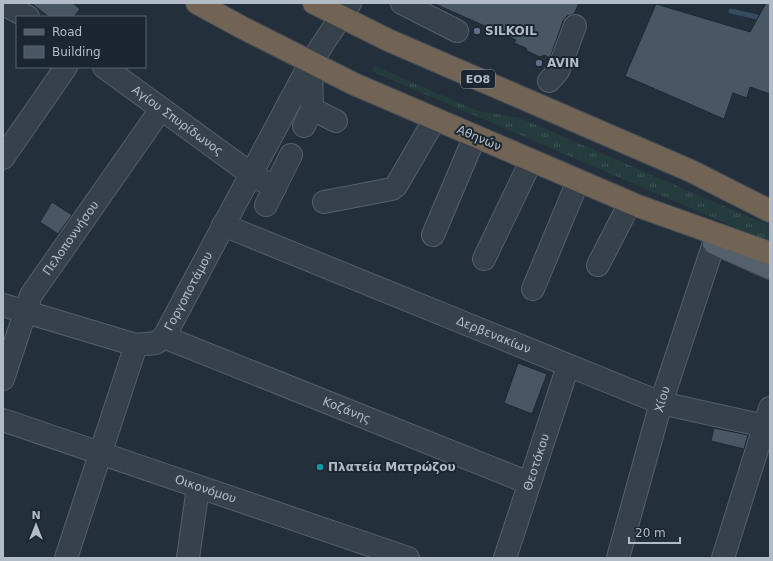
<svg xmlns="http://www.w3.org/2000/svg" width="773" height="561" viewBox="0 0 773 561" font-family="'DejaVu Sans',sans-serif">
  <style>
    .grass { fill: url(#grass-tufts) }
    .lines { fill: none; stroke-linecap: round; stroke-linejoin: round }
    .stream { stroke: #364c63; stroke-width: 5 }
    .building { fill: #495765; stroke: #1e2833 }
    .minor-casing { stroke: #555f6a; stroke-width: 24 }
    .major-casing { stroke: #434d58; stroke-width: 24 }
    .highway-casing { stroke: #424c57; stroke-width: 24 }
    .minor { stroke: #37414c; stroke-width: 22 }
    .major { stroke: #55606c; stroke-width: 22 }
    .highway { stroke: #726454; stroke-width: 22 }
    .service-dot { fill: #5c6f8a; stroke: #1c2631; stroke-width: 1.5 }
    .culture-dot { fill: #0f9aa8; stroke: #1c2631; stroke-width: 1.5 }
    .labels { text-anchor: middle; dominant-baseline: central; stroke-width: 4; stroke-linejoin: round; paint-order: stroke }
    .shield { fill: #1c2631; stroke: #858f9b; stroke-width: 1 }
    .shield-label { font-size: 11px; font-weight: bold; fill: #b2bcc8 }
    .poi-label { font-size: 12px; font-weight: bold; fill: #b2bcc8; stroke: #1c2631; text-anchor: start }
    .street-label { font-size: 12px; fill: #b2bcc8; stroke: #1c2631 }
  </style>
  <defs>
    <pattern id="grass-tufts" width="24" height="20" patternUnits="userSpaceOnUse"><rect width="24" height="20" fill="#253c3d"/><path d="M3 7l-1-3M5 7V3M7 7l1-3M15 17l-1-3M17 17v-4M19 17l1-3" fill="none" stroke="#425658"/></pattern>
  </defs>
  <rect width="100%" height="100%" fill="#23303c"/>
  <path class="grass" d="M 374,66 L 478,111 L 520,118 L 770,226 L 770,242 L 371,71 Z"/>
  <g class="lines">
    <path class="stream" d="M 731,11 L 757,17 L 770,23"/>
  </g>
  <g class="building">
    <path d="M 31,3 L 73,3 L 80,9 L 74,17 L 49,17 Z"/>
    <path d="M 433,3 L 579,3 L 574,14 L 567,16 L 563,21 L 550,58 L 544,55 L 540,57 L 527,51 L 526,48 L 514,43 L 516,40 Z"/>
    <path d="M 766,3 L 770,3 L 770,94 L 750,87 L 747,98 L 733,93 L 724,119 L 625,76 L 656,4 L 750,32 Z"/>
    <path d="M 52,202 L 72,215 L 58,234 L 40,222 Z"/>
    <path d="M 518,363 L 547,374 L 532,414 L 504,403 Z"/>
    <path d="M 714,428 L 748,435 L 744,449 L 711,441 Z"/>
  </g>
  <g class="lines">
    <g class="minor-casing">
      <g id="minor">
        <path d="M 402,3 L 457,31"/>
        <path d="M 3,4 L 28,17"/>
        <path d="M 311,64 L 312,109 L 336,121"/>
        <path id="s1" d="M 104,67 L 251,174 L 275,188"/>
        <path d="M 549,81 L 558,71 L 575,26"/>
        <path d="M 304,126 L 312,109"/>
        <path d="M 3,158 L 66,67"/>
        <path d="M 324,202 L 392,189 L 396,186 L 435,119"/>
        <path d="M 266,205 L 291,155"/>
        <path id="s2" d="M 223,225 L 661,403 L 770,427"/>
        <path d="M 433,235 L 475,136"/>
        <path d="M 484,259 L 531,161"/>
        <path d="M 598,265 L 630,203"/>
        <path d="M 533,289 L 578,181"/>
        <path id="s3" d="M 3,305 L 136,345 L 156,343 L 164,337 L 311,62 L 350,3"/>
        <path id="s4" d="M 164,337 L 529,483"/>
        <path id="s5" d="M 3,379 L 31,295 L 161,109"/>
        <path id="s6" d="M 3,420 L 408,558"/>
        <path d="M 66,558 L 136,345"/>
        <path d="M 188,558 L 198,487"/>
        <path id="s7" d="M 505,558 L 568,366"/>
        <path id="s8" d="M 618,558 L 661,403 L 714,243"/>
        <path d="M 723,558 L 770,408"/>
      </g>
    </g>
    <g class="major-casing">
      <path id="major" d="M 714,243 L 770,268"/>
    </g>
    <g class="highway-casing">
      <g id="highway">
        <path d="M 197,3 L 243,28 L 354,84 L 638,206 L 770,253"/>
        <path d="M 314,3 L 388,40 L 691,171 L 770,211"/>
      </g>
    </g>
    <use href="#minor" class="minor"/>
    <use href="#major" class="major"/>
    <use href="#highway" class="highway"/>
  </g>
  <g class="service-dot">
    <circle cx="477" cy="31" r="4"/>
    <circle cx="539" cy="63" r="4"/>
  </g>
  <circle class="culture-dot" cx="320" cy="467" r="4"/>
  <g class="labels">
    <rect class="shield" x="461" y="70" width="34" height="18" rx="3"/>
    <g class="shield-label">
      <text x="478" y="79">ΕΟ8</text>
    </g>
    <g class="poi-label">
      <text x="485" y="31">SILKOIL</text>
      <text x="547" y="63">AVIN</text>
      <text x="328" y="467">Πλατεία Ματρώζου</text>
    </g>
    <g class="street-label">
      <text stroke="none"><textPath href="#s1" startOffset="91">Αγίου Σπυρίδωνος</textPath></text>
      <text transform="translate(479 138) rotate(23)">Αθηνών</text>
      <text stroke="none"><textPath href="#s5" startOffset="158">Πελοποννήσου</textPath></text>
      <text stroke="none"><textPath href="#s3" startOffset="221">Γοργοποτάμου</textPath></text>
      <text stroke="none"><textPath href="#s2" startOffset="292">Δερβενακίων</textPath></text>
      <text stroke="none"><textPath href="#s8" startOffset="165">Χίου</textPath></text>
      <text stroke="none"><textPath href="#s4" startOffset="197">Κοζάνης</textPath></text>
      <text stroke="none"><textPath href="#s7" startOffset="101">Θεοτόκου</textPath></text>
      <text stroke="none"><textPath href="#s6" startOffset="214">Οικονόμου</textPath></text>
    </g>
  </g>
  <rect width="773" height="561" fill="none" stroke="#b2bcc8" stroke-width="8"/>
  <rect x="16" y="16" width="130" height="52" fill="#1c2631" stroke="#58626d"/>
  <rect x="24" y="29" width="20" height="6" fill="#55606c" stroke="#58626d"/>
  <text x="52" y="36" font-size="12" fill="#b2bcc8">Road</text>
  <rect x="24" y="46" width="20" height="12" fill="#495765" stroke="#58626d"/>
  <text x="52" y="56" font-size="12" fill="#b2bcc8">Building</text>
  <g transform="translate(36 525)" stroke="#1c2631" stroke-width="3" paint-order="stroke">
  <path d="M0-3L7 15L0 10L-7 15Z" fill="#b2bcc8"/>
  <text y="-6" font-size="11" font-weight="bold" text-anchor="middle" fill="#b2bcc8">N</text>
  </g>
  <path d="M629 537v6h51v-6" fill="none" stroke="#b2bcc8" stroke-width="2"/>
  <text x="635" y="537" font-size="12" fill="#b2bcc8" stroke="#1c2631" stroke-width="3" paint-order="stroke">20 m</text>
</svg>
